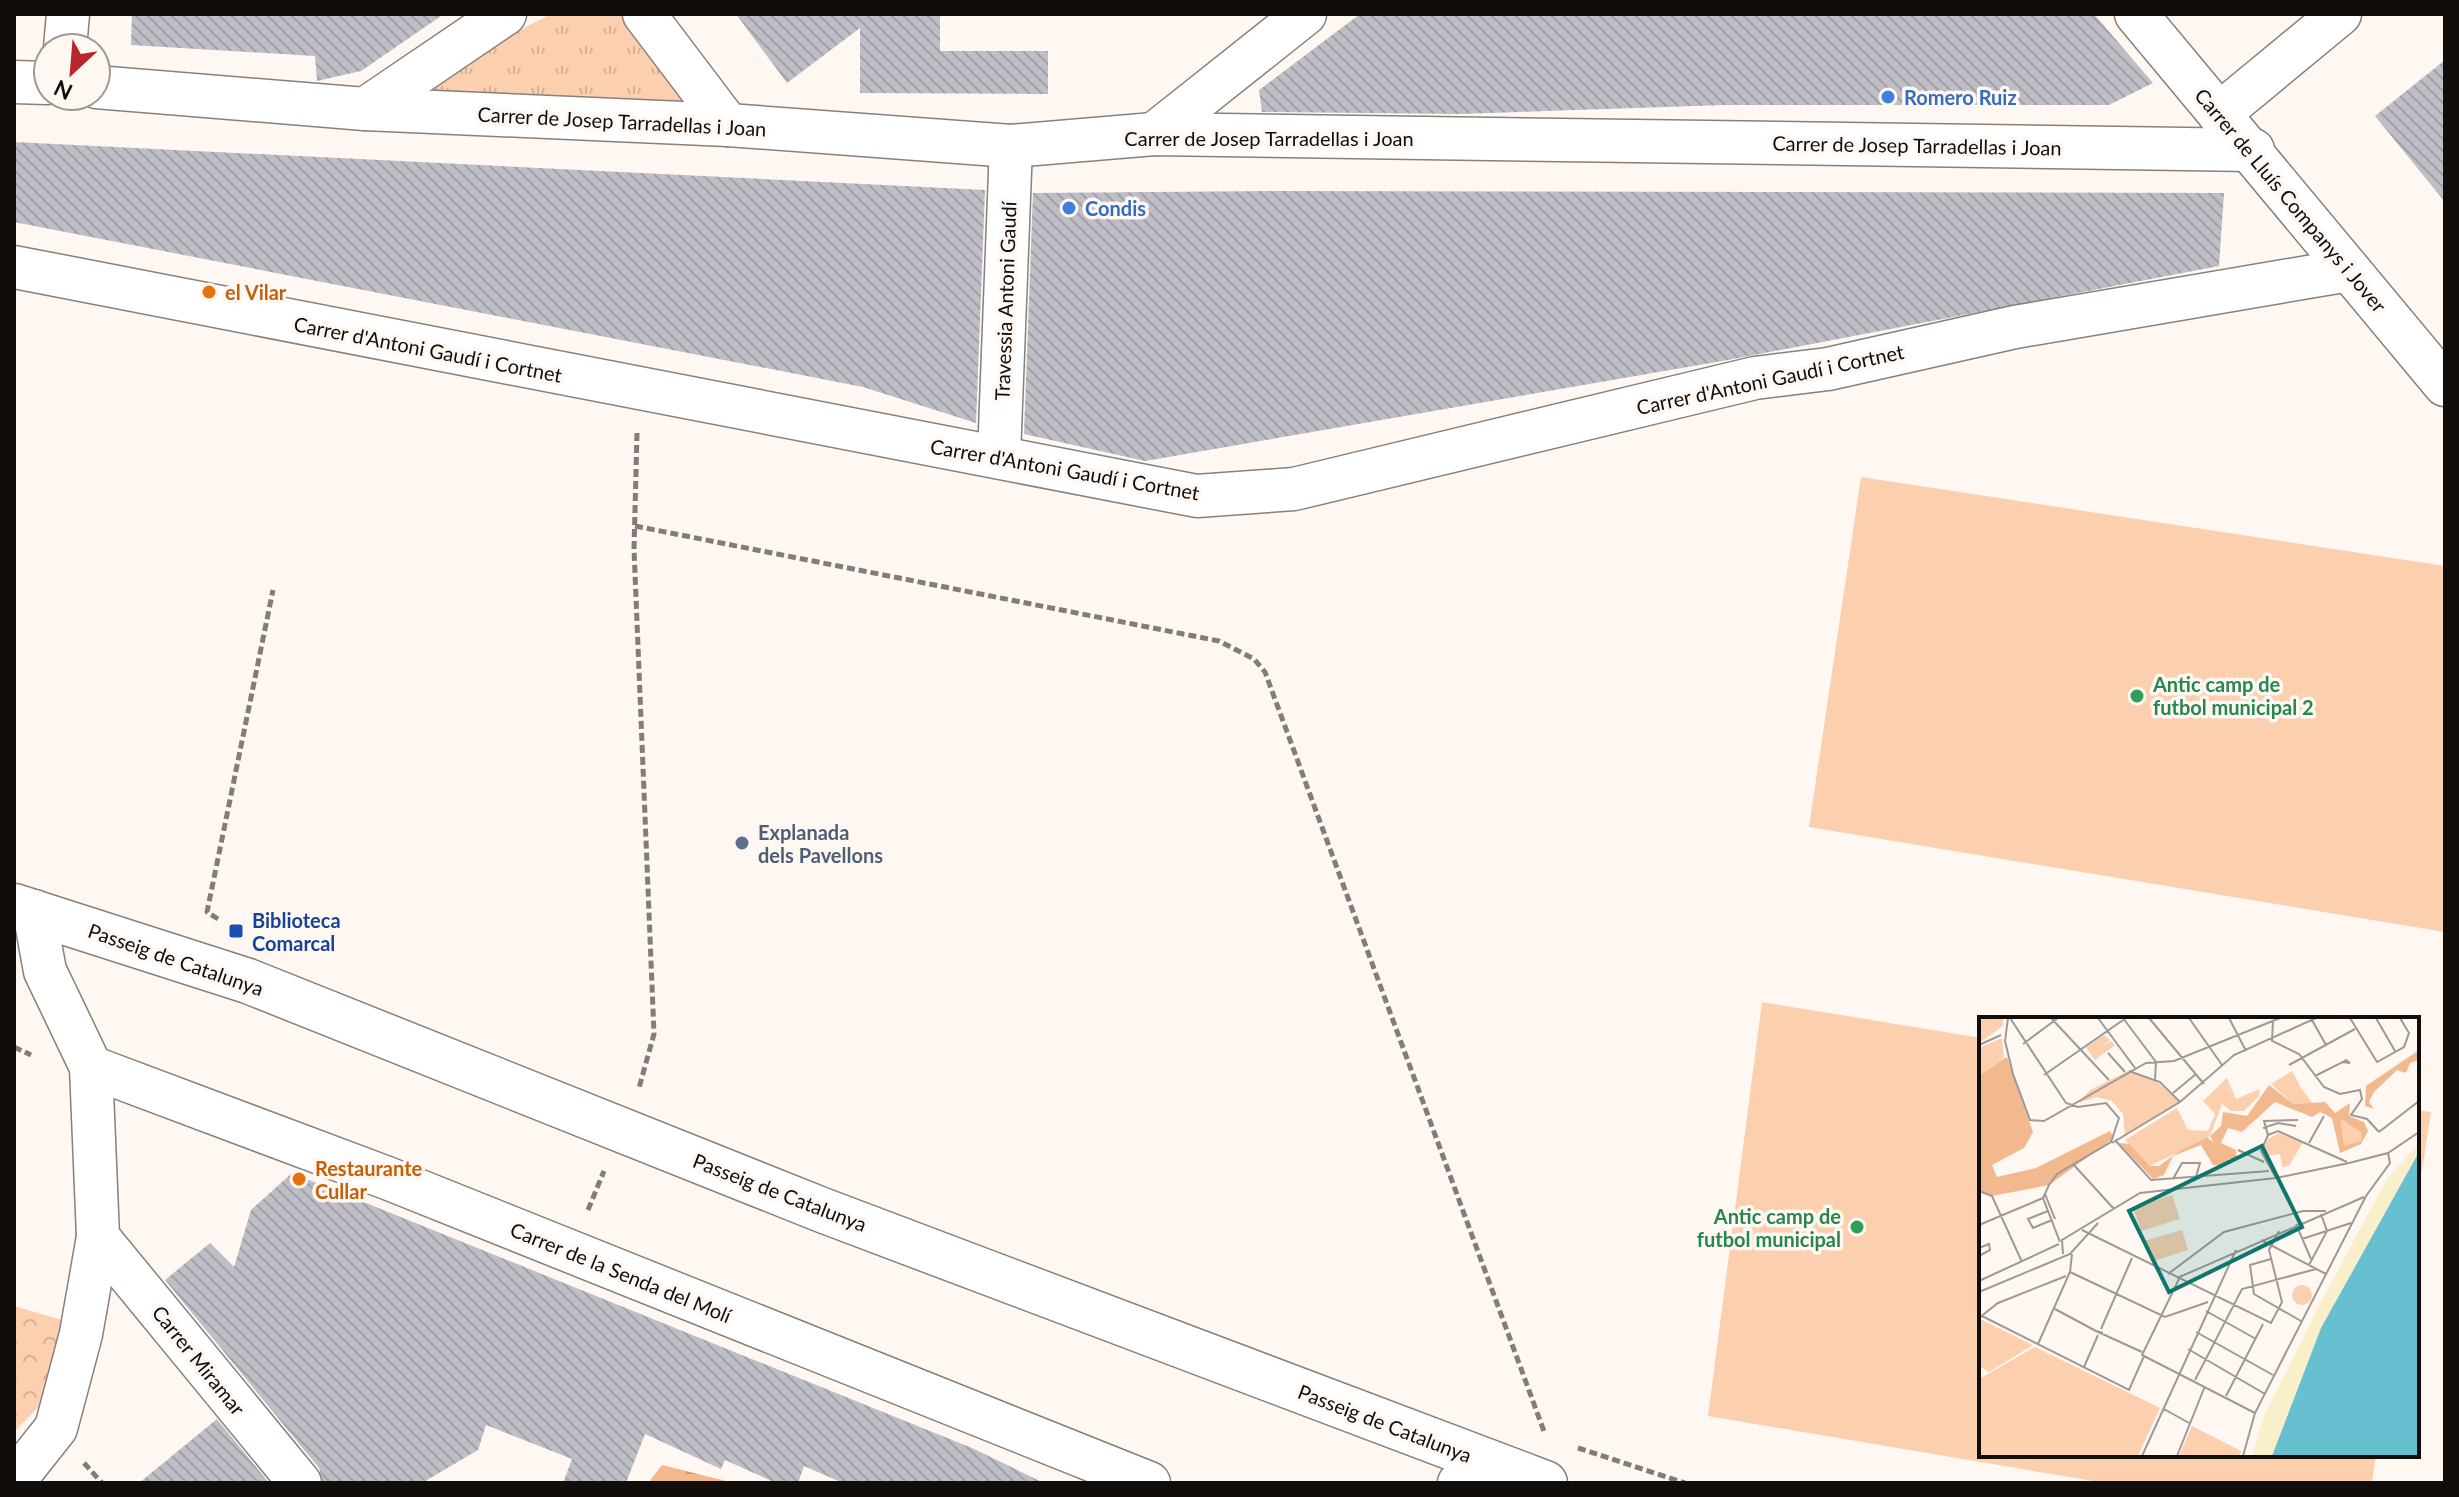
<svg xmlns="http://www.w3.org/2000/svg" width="2459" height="1497" viewBox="0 0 2459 1497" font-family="Lato,sans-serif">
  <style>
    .grass { fill: url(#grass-tufts) }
    .forest { fill: url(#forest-firs) }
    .park { fill: url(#park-crowns) }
    .garden { fill: #fccfaf }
    .building { fill: url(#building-back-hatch) }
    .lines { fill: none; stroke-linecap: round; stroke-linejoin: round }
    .street-casing { stroke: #87807b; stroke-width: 45 }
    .secondary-casing { stroke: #87807b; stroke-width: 47 }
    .path { stroke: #827d7a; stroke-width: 5; stroke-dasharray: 8 4; stroke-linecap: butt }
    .street { stroke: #fff; stroke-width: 42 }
    .secondary { stroke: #fff; stroke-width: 44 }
    .shop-dot { fill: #3f7fe0; stroke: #fef7f2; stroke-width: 3 }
    .food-dot { fill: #e8710a; stroke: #fef7f2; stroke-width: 3 }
    .leisure-dot { fill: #2e9e5b; stroke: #fef7f2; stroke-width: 3 }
    .service-dot { fill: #5c6f8a; stroke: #fef7f2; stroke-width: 3 }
    .transit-dot { fill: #1a4fb4; stroke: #fef7f2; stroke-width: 3 }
    .labels { text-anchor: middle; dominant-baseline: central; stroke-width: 7; stroke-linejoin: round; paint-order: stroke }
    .shop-label { font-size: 20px; font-weight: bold; fill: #366cbe; stroke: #fef7f2; text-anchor: start }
    .street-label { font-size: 20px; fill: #100d0b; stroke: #fef7f2 }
    .food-label { font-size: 20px; font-weight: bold; fill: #c56008; stroke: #fef7f2; text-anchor: start }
    .leisure-label { font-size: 20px; font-weight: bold; fill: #27864d; stroke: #fef7f2; text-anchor: start }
    .service-label { font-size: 20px; font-weight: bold; fill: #4e5e75; stroke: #fef7f2; text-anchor: start }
    .transit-label { font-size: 20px; font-weight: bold; fill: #164399; stroke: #fef7f2; text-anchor: start }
    .inset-river { fill: none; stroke: #67c0d0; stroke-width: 4 }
    .inset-road { fill: none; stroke: #9f9996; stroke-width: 2 }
    .view { fill: #0f766e; fill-opacity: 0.15; stroke: #0f766e; stroke-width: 4 }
    .inset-edge { fill: none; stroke: #100d0b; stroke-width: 4 }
  </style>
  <defs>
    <pattern id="grass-tufts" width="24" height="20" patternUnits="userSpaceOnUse" patternTransform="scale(2)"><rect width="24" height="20" fill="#fccfaf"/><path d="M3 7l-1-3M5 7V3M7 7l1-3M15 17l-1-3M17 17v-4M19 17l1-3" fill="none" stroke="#d7b195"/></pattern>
    <pattern id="forest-firs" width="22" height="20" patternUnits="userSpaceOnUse" patternTransform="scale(2)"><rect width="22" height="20" fill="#f3b98e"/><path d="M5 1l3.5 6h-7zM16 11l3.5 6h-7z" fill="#cf9e79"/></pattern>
    <pattern id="park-crowns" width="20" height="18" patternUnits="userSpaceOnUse" patternTransform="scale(2)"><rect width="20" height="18" fill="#fccfaf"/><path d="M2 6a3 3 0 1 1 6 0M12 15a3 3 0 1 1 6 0" fill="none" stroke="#d7b195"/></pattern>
    <pattern id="building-back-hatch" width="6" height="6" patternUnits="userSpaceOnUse" patternTransform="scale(2)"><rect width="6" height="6" fill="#bfbdc5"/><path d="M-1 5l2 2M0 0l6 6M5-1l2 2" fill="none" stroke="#a3a1a8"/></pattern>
  </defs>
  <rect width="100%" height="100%" fill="#fef7f2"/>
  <path class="grass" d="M 551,14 L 641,14 L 713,117 L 393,95 Z"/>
  <path class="forest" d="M 662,1465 L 734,1483 L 648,1483 Z"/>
  <path class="park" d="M 14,1306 L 65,1321 L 44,1401 L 14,1432 Z"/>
  <g class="garden">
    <path d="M 1861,477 L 2445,566 L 2445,932 L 1809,827 Z"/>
    <path d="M 1762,1002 L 1981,1038 L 1981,1455 L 2376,1455 L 2372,1483 L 2105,1483 L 1708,1416 Z"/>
    <path d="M 2417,1110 L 2431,1112 L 2417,1201 Z"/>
  </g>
  <g class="building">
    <path d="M 132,14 L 444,14 L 361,71 L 317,81 L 315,56 L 131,45 Z"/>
    <path d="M 736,14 L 940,14 L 940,51 L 1048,51 L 1048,94 L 860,93 L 860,28 L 787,83 Z"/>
    <path d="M 1360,14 L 2094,14 L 2153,83 L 2109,105 L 1724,105 L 1460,114 L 1262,112 L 1259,90 Z"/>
    <path d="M 2445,60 L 2445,202 L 2375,116 Z"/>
    <path d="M 14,142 L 985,190 L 976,423 L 863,387 L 14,222 Z"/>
    <path d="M 1273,191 L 2224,193 L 2219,266 L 1728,360 L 1145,461 L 1024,434 L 1033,193 Z"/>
    <path d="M 292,1173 L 972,1448 L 1044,1483 L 843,1483 L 804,1466 L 798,1483 L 776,1483 L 725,1460 L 721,1469 L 645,1434 L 626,1483 L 563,1483 L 572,1459 L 486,1425 L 478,1450 L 422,1483 L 323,1483 L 319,1468 L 165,1280 L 210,1243 L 234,1267 L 251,1210 Z"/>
    <path d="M 217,1419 L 269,1483 L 139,1483 Z"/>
  </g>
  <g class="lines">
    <g class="street-casing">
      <g id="street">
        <path d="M 644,14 L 728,125"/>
        <path d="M 2136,14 L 2445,385"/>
        <path d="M 65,48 L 68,14"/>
        <path d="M 14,82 L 48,83"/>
        <path d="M 96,87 L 365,109 L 728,125 L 1011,146 L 1154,134 L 2253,150"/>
        <path d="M 365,109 L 505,14"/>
        <path d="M 2219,114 L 2340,14"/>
        <path d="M 1154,134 L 1305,14"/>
        <path d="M 14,267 L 1197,496 L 1294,489 L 1755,378 L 1828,369 L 2015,327 L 2349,270"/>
        <path d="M 999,456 L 1011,146"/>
        <path d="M 91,1067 L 387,1178 L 1149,1483"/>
        <path d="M 98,1237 L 300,1483"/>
        <path d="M 14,1481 L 56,1428 L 81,1334 L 98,1237 L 91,1067 L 45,971 L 34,911"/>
        <path d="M 1459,1483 L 1521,1474"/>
      </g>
    </g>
    <g class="secondary-casing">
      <path id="secondary" d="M 14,906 L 248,981 L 822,1210 L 1545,1483"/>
    </g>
    <g class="path">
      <path d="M 637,433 L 634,549 L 654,1034 L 639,1088"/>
      <path d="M 635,526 L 1219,641 L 1254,659 L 1265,672 L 1545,1434"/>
      <path d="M 218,919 L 207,912 L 273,590"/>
      <path d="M 14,1047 L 31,1055"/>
      <path d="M 588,1210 L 604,1171"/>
      <path d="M 1578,1448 L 1685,1483"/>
      <path d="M 84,1463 L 102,1483"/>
    </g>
    <use href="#street" class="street"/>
    <use href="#secondary" class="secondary"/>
  </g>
  <g class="shop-dot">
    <circle cx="1888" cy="97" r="8"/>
    <circle cx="1069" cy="208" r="8"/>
  </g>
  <g class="food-dot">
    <circle cx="209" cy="292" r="8"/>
    <circle cx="299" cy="1179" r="8"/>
  </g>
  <g class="leisure-dot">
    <circle cx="2137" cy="696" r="8"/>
    <circle cx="1857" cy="1227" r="8"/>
  </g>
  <circle class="service-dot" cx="742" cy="843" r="8"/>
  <rect class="transit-dot" x="228" y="923" width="16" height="16" rx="4"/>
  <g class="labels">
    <g class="shop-label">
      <text x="1904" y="97">Romero Ruiz</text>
      <text x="1085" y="208">Condis</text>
    </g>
    <g class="street-label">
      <text transform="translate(622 121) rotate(3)">Carrer de Josep Tarradellas i Joan</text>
      <text x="1269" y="138">Carrer de Josep Tarradellas i Joan</text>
      <text transform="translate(1917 145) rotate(1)">Carrer de Josep Tarradellas i Joan</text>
      <text transform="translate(2291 200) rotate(50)">Carrer de Lluís Companys i Jover</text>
      <text transform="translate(1005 301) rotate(-88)">Travessia Antoni Gaudí</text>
      <text transform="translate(428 349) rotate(11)">Carrer d'Antoni Gaudí i Cortnet</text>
      <text transform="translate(1770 379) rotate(-12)">Carrer d'Antoni Gaudí i Cortnet</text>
      <text transform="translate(1065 469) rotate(10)">Carrer d'Antoni Gaudí i Cortnet</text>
      <text transform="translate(176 959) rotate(19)">Passeig de Catalunya</text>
      <text transform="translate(780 1192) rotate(21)">Passeig de Catalunya</text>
      <text transform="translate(621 1272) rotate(22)">Carrer de la Senda del Molí</text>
      <text transform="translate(199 1360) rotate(51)">Carrer Miramar</text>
      <text transform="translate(1385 1423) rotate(21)">Passeig de Catalunya</text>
    </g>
    <g class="food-label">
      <text x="225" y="292">el Vilar</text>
      <text x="315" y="1168">Restaurante<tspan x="315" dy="23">Cullar</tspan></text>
    </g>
    <g class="leisure-label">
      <text x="2153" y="684">Antic camp de<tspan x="2153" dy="23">futbol municipal 2</tspan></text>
      <text x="1841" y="1216" text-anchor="end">Antic camp de<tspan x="1841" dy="23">futbol municipal</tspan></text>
    </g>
    <g class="service-label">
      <text x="758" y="832">Explanada<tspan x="758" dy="23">dels Pavellons</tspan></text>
    </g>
    <g class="transit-label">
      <text x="252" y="920">Biblioteca<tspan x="252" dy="23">Comarcal</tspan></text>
    </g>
  </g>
  <g transform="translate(1979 1017)">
    <rect width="440" height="440" fill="#fef7f2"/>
    <path d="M 125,18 L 131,23 L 120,31 L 132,24 L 136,28 L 116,43 L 107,30 ZM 313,54 L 322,71 L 333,86 L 314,87 L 292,67 Z" fill="#fccfaf"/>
    <path d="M 440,33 L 440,43 L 431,46 L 427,56 L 418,53 L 395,75 L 390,85 L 395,92 L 386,89 L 387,69 ZM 28,40 L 54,115 L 45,131 L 13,148 L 18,160 L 57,151 L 131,114 L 135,121 L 70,168 L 13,179 L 0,174 L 0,58 ZM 290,68 L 314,87 L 346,85 L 356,96 L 371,86 L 370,99 L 385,105 L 389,114 L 382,127 L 361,136 L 353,101 L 341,95 L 333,100 L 296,85 L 263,115 L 249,111 L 242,126 L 257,133 L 258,142 L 250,142 L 248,148 L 234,148 L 222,128 L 194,139 L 185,158 L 174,162 L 140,126 L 153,127 L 171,149 L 180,149 L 212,125 L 228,120 L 235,126 L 231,119 L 242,109 L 244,95 L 268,99 Z" fill="#f3b98e"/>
    <path d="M 440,125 L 440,135 L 342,312 L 293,439 L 273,439 L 286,396 L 344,281 L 408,162 Z" fill="#f9efca"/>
    <path d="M 5,1 L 24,1 L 24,9 L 0,26 L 0,4 ZM 23,21 L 25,42 L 0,58 L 0,31 ZM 149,54 L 176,63 L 201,85 L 146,119 L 144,97 L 133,84 L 118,80 L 99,86 L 111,73 ZM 248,61 L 257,82 L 281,72 L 280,79 L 265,94 L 252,94 L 243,87 L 231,119 L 171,149 L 146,123 L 198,91 L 209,113 L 229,114 L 236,97 L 224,84 ZM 361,101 L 382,115 L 383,124 L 365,129 ZM 300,116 L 324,125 L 310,149 L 303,150 L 301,137 L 284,140 L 283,135 L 289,122 ZM313 278a10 10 0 1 1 20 0a10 10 0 1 1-20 0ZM 1,302 L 54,328 L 10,355 L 0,349 ZM 56,330 L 181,391 L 159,439 L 0,439 L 0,362 ZM 213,409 L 262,434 L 261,439 L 200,439 Z" fill="#fccfaf"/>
    <path d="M 193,178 L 201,202 L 162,214 L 154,190 ZM 203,213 L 209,233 L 172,245 L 165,224 Z" fill="#fccfaf"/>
    <path d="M 440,135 L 440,439 L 293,439 L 342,311 Z" fill="#67c0d0"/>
    <path class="inset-river" d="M 404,439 L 389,421 L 312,390 L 405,422 L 440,378"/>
    <path class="inset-road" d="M 29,1 L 26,24 L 34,57 L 51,103 L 65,104 L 167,46 L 195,44 L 301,1M 31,1 L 87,86 L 99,90 L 127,86 L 140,101 L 132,125 L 78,157 L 70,168 L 64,181 L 81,225M 72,1 L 130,63M 119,1 L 156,51M 144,1 L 177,45 L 176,63M 170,1 L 225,67M 210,1 L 243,48M 250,1 L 267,34M 371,1 L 398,45 L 425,30 L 430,16 L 421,1M 397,1 L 416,34M 294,3 L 293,24 L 320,37 L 345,70 L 361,77 L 381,73 L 383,82 L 372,98 L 388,102 L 400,115M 333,3 L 347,28M 44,27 L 79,1M 0,28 L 22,18M 129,36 L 146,55M 310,48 L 376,12M 150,54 L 181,65 L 201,85M 65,58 L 147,1M 336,59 L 364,45 L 367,43 L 371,46 L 364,45M 194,76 L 217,57M 284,111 L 299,106 L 317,109M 400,115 L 440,84M 289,118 L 285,104 L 319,103M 136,123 L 172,163 L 290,154M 133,126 L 201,85 L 255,38 L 337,1M 330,126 L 345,99M 259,133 L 285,145M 94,147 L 135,192M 297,161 L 282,134 L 289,118 L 299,114 L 368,145M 194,162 L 203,146 L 221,146 L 217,160M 0,174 L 13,179 L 43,245M 66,177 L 76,202M 69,194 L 49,202 L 54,211 L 73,203M 317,207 L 332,242M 0,208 L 64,181M 103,213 L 292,306 L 303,285 L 290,233 L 300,214M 323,222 L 372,206M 282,223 L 347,257M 0,231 L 10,227 L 11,233 L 0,239M 84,237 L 83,223 L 161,176 L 297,161 L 370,146 L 409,136 L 440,115M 292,242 L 271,248 L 275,277 L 322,304M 330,248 L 348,214 L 342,197M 91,255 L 186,300 L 229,285M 189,257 L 245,215 L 324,194 L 347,194M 198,261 L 385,180M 200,262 L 163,338 L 276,396M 0,264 L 80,227M 0,275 L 91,237 L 119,206M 76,292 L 117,314M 227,294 L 277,322M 3,299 L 150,373 L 165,339M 0,301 L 19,286 L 87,259M 122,312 L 153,241M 217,315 L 294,358M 124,316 L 117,314 L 163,335M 59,327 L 91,255 L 93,237M 209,332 L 286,377M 105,350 L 119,318M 216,363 L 263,272 L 337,252M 247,379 L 284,307M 185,392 L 210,406M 163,439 L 257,233M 198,439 L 226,369M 264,439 L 276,396 L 387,179 L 411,146 L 409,136"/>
    <path class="view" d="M 283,129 L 323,210 L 190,275 L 150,194 Z"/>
    <rect width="440" height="440" class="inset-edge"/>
  </g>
  <rect width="2459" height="1497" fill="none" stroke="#100d0b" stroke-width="32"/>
  <g transform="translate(72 72) rotate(206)"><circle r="38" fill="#fef7f2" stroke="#9f9996" stroke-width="2"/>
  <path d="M0-6L14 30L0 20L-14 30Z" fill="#b8272e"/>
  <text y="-12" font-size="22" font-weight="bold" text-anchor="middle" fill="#100d0b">N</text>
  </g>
</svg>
